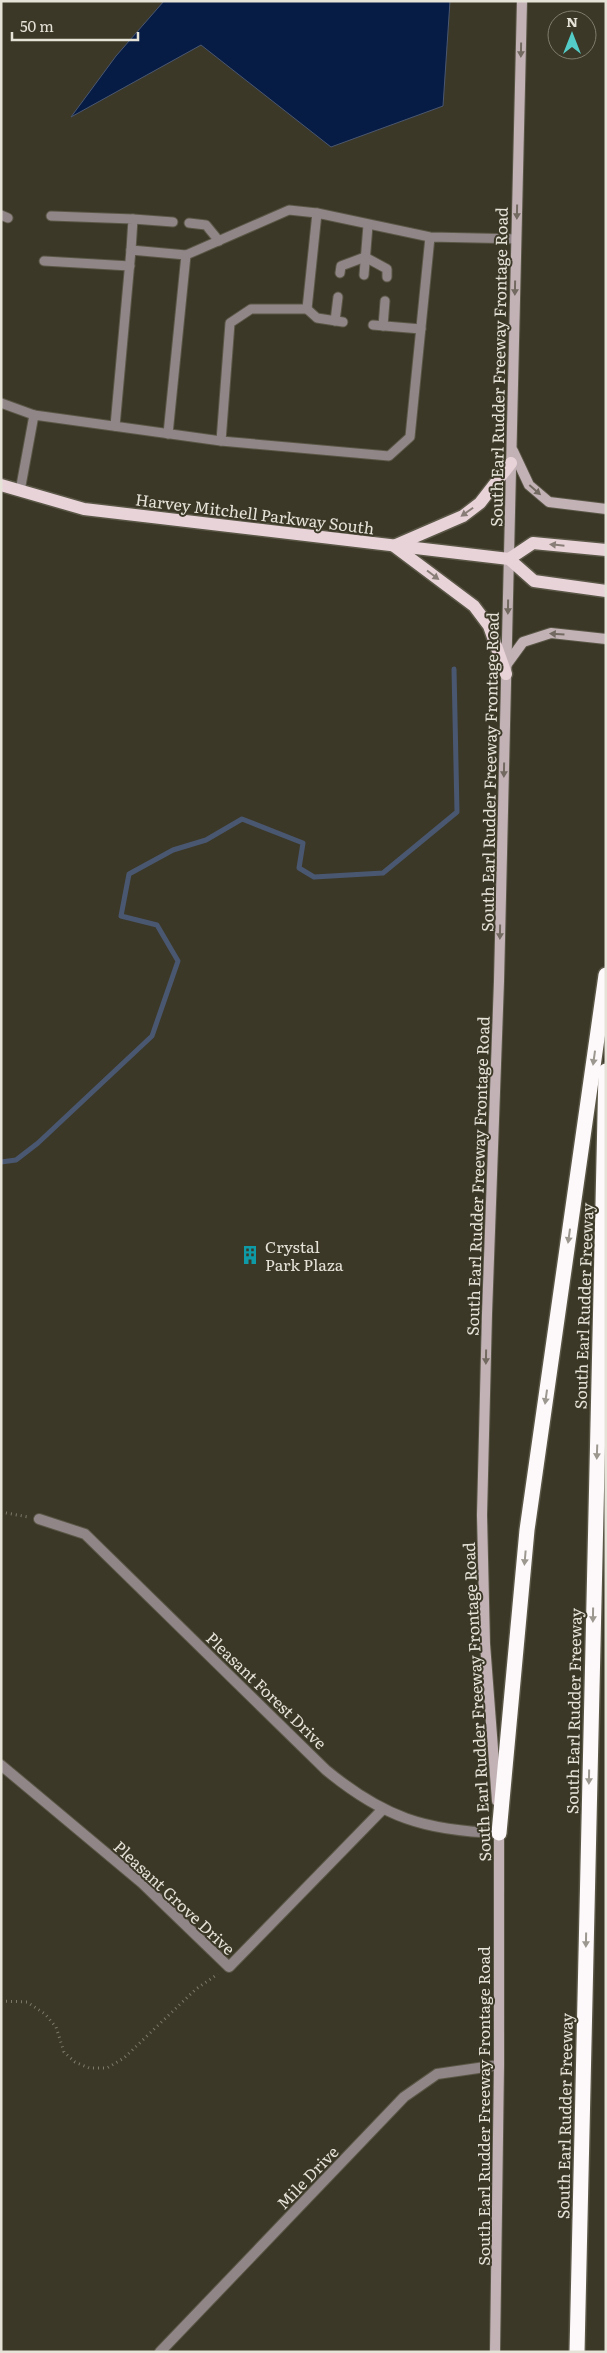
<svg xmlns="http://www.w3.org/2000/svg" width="607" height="2353" viewBox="0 0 607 2353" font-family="Literata,serif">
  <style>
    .water { fill: #071c44; stroke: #4a5770 }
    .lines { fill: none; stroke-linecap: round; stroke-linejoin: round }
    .stream { stroke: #4a5770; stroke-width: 5 }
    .lane-casing { stroke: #5a5747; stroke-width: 11 }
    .street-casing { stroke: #5a5747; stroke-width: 12 }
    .secondary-casing { stroke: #5a5747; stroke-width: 12 }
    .primary-casing { stroke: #5a5747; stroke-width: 15 }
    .highway-casing { stroke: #5a5747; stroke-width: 18 }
    .path { stroke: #7e7a6c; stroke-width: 3; stroke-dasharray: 1 4; stroke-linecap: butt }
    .lane { stroke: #908688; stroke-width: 9 }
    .street { stroke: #908688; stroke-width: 10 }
    .secondary { stroke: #c2b2b6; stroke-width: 10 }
    .primary { stroke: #e8d3d9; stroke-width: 12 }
    .highway { stroke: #fdf8f9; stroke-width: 15 }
    .oneway { fill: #726960 }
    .oneway2 { fill: #897e77 }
    .oneway3 { fill: #9c9890 }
    .labels { text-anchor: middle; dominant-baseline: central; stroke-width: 4; stroke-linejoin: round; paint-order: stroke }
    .street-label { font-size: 16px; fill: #e5e2d8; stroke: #3c3827 }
    .poi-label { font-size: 16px; fill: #e5e2d8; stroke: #3c3827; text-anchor: start }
  </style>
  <rect width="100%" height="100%" fill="#3c3827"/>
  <path class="water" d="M 164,1 L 450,1 L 443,106 L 331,147 L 201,45 L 71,117 L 116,56 Z"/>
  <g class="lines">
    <path class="stream" d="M 1,1162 L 16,1160 L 38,1143 L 152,1036 L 178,961 L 157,925 L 121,916 L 129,874 L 173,850 L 206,840 L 242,819 L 303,843 L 299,868 L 314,877 L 383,873 L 457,812 L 454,669"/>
    <g class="lane-casing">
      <g id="lane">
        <path d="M 1,215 L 8,218"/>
        <path d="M 51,216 L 133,219 L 131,250"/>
        <path d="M 133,219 L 173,222"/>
        <path d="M 189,223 L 206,225 L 219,241"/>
        <path d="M 430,237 L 410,437 L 389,456 L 221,441 L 230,323 L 251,309 L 307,309 L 317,213 L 430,237 L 516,239"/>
        <path d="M 44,261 L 130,266"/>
        <path d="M 340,273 L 341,266 L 365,257 L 387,269 L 387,277"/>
        <path d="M 364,275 L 368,225"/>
        <path d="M 307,309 L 317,318 L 343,322"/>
        <path d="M 335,321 L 338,297"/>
        <path d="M 373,325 L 421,329"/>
        <path d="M 383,326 L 385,301"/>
        <path d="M 1,403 L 34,415"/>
        <path d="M 115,426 L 131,250 L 186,255"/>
        <path d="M 168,434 L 186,255 L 289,210 L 317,213"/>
        <path d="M 20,491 L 34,415 L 221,441"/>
      </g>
    </g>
    <g class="street-casing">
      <g id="street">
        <path d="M 39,1519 L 85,1534 L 326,1770 C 383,1817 425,1831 499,1833"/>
        <path d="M 1,1765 L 142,1883 L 229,1967 L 383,1809"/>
        <path d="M 160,2352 L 404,2097 L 437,2074 L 499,2065"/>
      </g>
    </g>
    <g class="secondary-casing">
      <g id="secondary">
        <path d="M 513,451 L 529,485 L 549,502 L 606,509"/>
        <path d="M 507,664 L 523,642 L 551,633 L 606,639"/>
        <path d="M 497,1801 L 485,1644 L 482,1515 L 487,1314 L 499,981 L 522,1"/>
        <path d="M 495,2352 L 499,2065 L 499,1828"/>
      </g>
    </g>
    <g class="primary-casing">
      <g id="primary">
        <path d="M 1,485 L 84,509 L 509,559 L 534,581 L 606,591"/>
        <path d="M 396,545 L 463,516 L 480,503 L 511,463"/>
        <path d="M 394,546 L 474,606 L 489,626 L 506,674"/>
        <path d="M 509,559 L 533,543 L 606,550"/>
      </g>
    </g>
    <g class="highway-casing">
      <g id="highway">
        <path d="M 499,1833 L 527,1530 L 606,975"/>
        <path d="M 577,2352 L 606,1071"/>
      </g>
    </g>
    <g class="path">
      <path d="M 1,1512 L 28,1517"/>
      <path d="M 1,2001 L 27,2002 L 45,2014 L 56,2027 L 64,2052 L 75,2062 L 89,2068 L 107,2068 L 124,2058 L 196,1989 L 218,1974"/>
    </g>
    <use href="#lane" class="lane"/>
    <use href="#street" class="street"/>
    <use href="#secondary" class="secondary"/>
    <use href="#primary" class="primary"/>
    <use href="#highway" class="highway"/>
  </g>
  <defs><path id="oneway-solid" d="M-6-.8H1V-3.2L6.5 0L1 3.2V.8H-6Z" transform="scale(1.25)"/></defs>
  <g class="oneway">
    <use href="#oneway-solid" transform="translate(521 50) rotate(91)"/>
    <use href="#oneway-solid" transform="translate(517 212) rotate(91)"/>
    <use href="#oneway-solid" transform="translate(515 288) rotate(91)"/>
    <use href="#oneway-solid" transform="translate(535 490) rotate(41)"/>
    <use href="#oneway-solid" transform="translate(508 607) rotate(91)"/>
    <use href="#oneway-solid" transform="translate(557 634) rotate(-177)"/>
    <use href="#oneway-solid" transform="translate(504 770) rotate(91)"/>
    <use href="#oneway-solid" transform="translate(500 932) rotate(91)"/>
    <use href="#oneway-solid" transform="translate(486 1357) rotate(91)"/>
  </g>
  <g class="oneway2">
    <use href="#oneway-solid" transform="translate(467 512) rotate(145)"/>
    <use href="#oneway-solid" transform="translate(557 545) rotate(-174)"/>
    <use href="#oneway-solid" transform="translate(433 575) rotate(37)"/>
  </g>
  <g class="oneway3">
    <use href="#oneway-solid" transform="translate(594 1058) rotate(98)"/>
    <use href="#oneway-solid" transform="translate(569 1236) rotate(98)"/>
    <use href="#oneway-solid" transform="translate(546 1397) rotate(98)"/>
    <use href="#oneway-solid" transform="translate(597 1452) rotate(92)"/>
    <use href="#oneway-solid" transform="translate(525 1558) rotate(95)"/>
    <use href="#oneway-solid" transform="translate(593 1615) rotate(91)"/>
    <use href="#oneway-solid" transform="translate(589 1777) rotate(91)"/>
    <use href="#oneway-solid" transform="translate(586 1940) rotate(91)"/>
  </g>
  <defs>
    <g id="building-bare" transform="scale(1.5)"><path d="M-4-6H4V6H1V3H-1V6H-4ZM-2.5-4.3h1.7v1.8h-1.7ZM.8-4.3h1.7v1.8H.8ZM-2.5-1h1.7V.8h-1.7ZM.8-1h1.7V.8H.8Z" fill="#0f9aa8" stroke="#3c3827" stroke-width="2.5" paint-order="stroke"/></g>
  </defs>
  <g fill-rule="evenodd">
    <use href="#building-bare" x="250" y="1255"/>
  </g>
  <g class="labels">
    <g class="street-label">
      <text transform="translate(498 367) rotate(-89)">South Earl Rudder Freeway Frontage Road</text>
      <text transform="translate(255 513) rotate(7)">Harvey Mitchell Parkway South</text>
      <text transform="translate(489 772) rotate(-89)">South Earl Rudder Freeway Frontage Road</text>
      <text transform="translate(477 1176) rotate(-88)">South Earl Rudder Freeway Frontage Road</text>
      <text transform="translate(583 1306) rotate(-88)">South Earl Rudder Freeway</text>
      <text transform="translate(267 1690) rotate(44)">Pleasant Forest Drive</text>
      <text transform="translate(476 1702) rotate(-93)">South Earl Rudder Freeway Frontage Road</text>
      <text transform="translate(573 1711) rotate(-89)">South Earl Rudder Freeway</text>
      <text transform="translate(175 1897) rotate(43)">Pleasant Grove Drive</text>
      <text transform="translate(483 2106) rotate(-90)">South Earl Rudder Freeway Frontage Road</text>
      <text transform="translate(564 2116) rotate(-89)">South Earl Rudder Freeway</text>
      <text transform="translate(307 2177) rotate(-46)">Mile Drive</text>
    </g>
    <g class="poi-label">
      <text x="265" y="1246">Crystal<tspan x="265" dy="18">Park Plaza</tspan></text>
    </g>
  </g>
  <rect width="607" height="2353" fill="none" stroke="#e5e2d8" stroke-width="5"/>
  <g transform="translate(572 35)"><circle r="24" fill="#3c3827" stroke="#807c6e"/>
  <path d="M0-4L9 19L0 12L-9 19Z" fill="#54cdc8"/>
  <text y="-8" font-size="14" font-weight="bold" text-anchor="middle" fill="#e5e2d8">N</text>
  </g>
  <path d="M12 32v8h126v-8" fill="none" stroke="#e5e2d8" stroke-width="2.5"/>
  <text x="20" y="32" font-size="15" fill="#e5e2d8" stroke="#3c3827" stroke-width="4" paint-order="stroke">50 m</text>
</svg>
